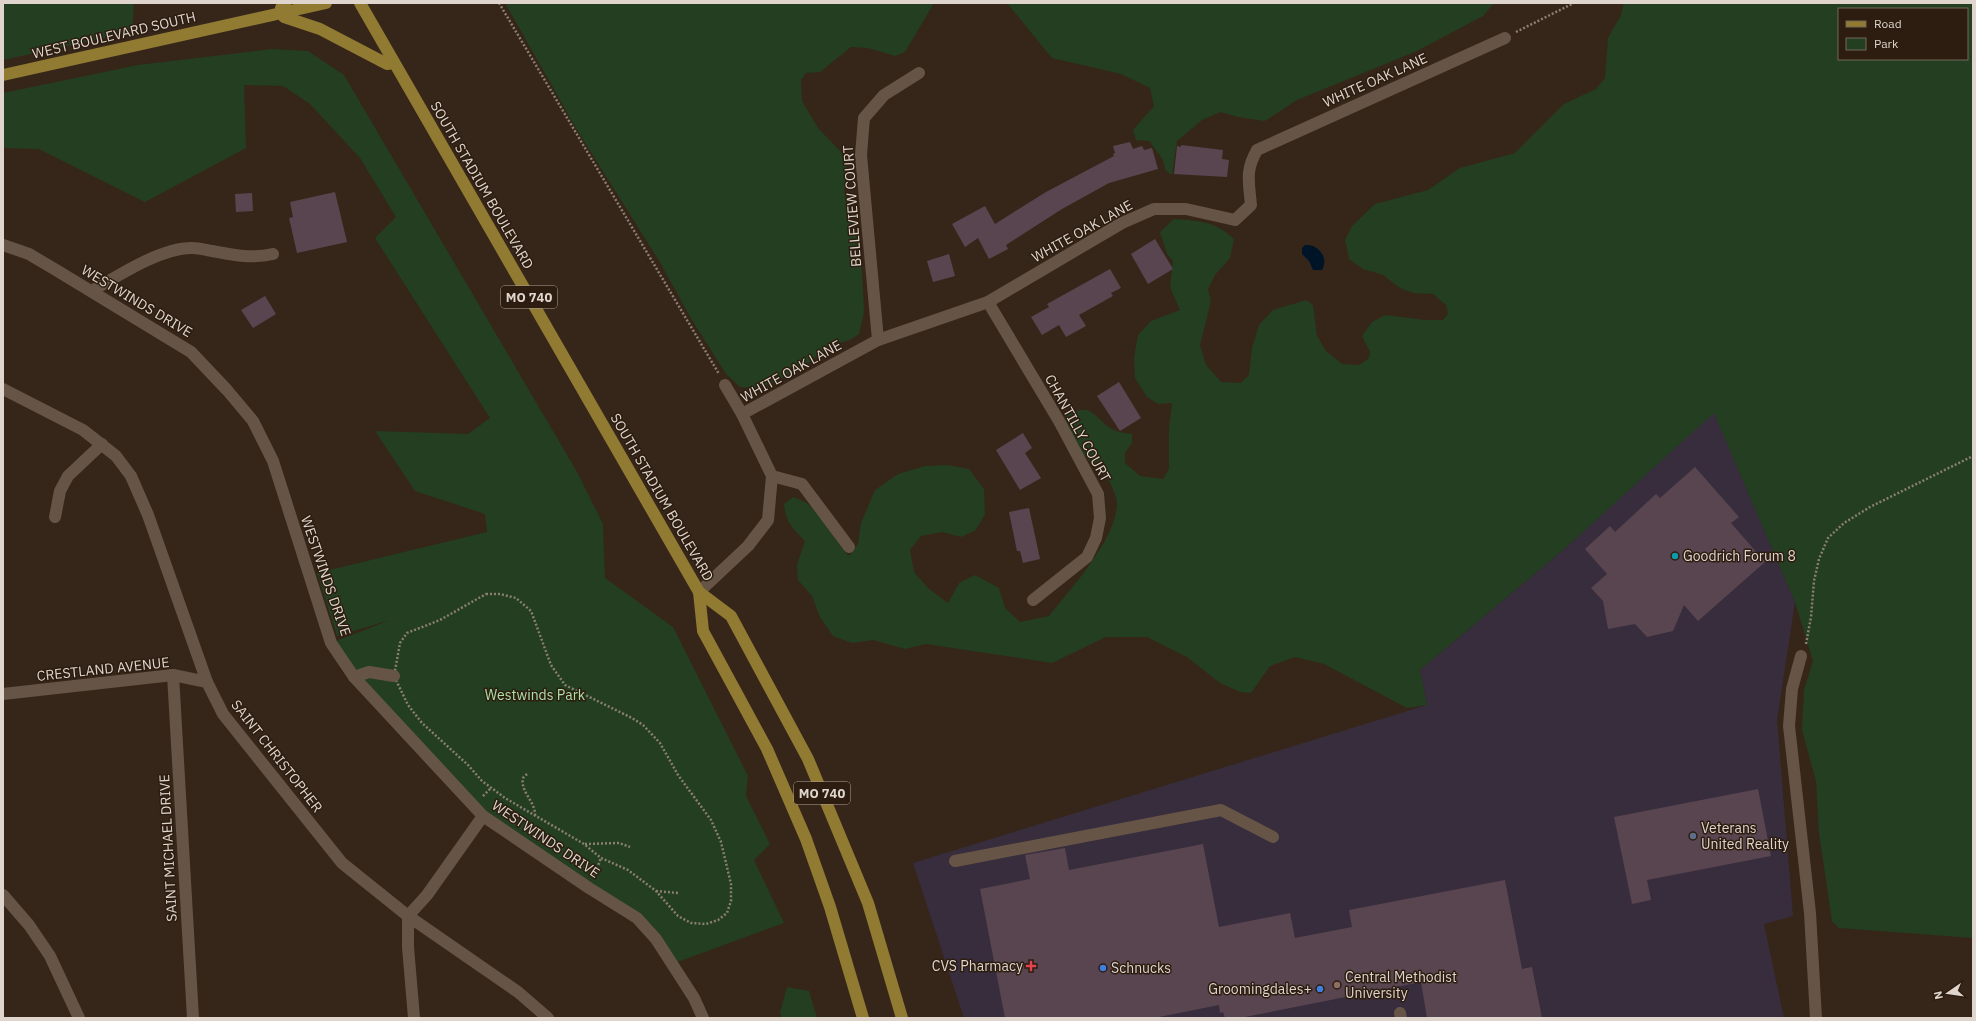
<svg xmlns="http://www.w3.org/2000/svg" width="1976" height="1021" viewBox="0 0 1976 1021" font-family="'IBM Plex Sans',sans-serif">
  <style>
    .commercial { fill: #382d3c }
    .green { fill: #233e21; fill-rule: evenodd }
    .water { fill: #001428 }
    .building { fill: #594550 }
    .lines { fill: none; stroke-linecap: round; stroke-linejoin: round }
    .path { stroke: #8b7e73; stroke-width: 2.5; stroke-dasharray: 2 2; stroke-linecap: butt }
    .minor { stroke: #665546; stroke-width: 12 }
    .major { stroke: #917a31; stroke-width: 12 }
    .culture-dot { fill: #0f9aa8; stroke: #2c1d10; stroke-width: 1.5 }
    .service-dot { fill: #5c6f8a; stroke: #2c1d10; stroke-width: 1.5 }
    .health-dot { fill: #e0444e; stroke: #2c1d10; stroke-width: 1.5 }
    .shop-dot { fill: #3f7fe0; stroke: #2c1d10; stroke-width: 1.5 }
    .education-dot { fill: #8d6e63; stroke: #2c1d10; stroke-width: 1.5 }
    .labels { text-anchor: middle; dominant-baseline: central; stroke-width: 3; stroke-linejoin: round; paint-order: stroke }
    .shield { fill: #2c1d10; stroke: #a99e94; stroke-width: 1 }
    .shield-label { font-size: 13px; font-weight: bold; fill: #dfd5cc }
    .street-label { font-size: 14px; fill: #dfd5cc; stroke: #2c1d10 }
    .poi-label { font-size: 14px; fill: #dfd5cc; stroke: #2c1d10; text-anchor: start }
    .park-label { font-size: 14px; fill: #abe0a6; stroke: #2c1d10 }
  </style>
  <rect width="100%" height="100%" fill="#362619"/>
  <path class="commercial" d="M 1714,412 L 1795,602 L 1777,720 L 1793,916 L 1764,924 L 1784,1018 L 964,1018 L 913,863 L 1427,705 L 1420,670 L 1563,550 Z"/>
  <g class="green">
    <path d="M 3,3 L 134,3 L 132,32 L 3,60 Z"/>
    <path d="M 505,3 L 934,3 L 905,52 L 895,56 L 868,48 L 851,47 L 820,72 L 806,73 L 801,80 L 802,101 L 818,128 L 841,152 L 848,173 L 844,191 L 852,222 L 858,238 L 862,273 L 864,312 L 859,334 L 850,340 L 829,346 L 811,361 L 775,382 L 755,388 L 740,387 L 726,374 L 692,320 L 658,259 L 577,130 Z"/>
    <path d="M 1007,3 L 1494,3 L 1483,16 L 1417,51 L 1297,100 L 1265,121 L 1238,117 L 1220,112 L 1202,120 L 1177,141 L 1172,175 L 1166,171 L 1162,158 L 1149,141 L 1136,140 L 1133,130 L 1154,106 L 1150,88 L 1121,74 L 1052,58 Z"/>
    <path d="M 1624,3 L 1973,3 L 1973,938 L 1839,928 L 1832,921 L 1819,833 L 1816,781 L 1802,730 L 1804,690 L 1813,661 L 1795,602 L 1714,413 L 1563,550 L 1420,670 L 1427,705 L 1407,708 L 1324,664 L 1295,657 L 1270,666 L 1251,693 L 1240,692 L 1220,683 L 1187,657 L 1147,637 L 1106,637 L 1052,663 L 926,644 L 905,649 L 873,640 L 852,643 L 833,636 L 820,617 L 812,596 L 798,580 L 797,565 L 805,541 C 793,529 785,521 784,504 L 793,497 C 797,499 802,500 805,502 C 818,510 837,543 849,556 L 858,544 L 861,523 L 875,490 L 898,474 L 925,466 L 948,465 L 969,469 L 984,489 L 985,514 L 976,530 L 961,537 L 942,532 L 921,536 L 910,550 L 914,572 L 929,589 L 948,603 L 959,583 L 975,575 L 999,588 L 1005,608 L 1020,622 L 1049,616 C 1071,588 1114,542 1117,506 C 1118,499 1111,483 1107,478 C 1096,466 1074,448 1069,435 C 1067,429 1066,423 1065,417 C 1093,398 1094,421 1116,431 C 1121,433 1127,433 1132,434 L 1132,443 L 1125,453 L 1125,463 L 1140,476 L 1163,479 L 1169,469 L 1169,428 L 1172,403 L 1158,404 L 1147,397 L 1135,378 L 1134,358 L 1138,335 L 1151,321 L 1180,310 L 1170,287 L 1173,261 L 1167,254 L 1160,232 L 1174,219 C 1200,221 1215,221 1234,239 L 1230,258 L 1215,275 L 1208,289 L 1211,301 L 1200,345 L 1206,365 L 1221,382 L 1241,383 L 1249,375 L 1252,348 L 1259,325 L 1273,310 L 1306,300 L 1313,305 L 1317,336 L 1326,351 L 1342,364 L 1359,365 L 1369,358 L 1370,352 L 1362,336 L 1372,322 L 1385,315 L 1425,320 L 1443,320 L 1448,314 L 1446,305 L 1433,294 L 1413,293 L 1400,288 L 1383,275 L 1363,269 L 1349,259 L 1345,240 L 1352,226 L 1375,204 L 1428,190 L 1460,168 L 1515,153 L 1564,104 L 1596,89 L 1605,78 L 1608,38 L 1621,15 ZM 1839,9 L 1967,9 L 1967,59 L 1839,59 Z"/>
    <path d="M 272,49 L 308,51 L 344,75 L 577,472 L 603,524 L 605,578 L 673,627 L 748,776 L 746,796 L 770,844 L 754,860 L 784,923 L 672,964 L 656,939 L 483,816 L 331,643 L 390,620 L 337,636 L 317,573 L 487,532 L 485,514 L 415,491 L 375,431 L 468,434 L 490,418 L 375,238 L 396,217 L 360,158 L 310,104 L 283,86 L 244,85 L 246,148 L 145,202 L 39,149 L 3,148 L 3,93 L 138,65 Z"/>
    <path d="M 787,987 L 809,991 L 817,1018 L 782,1018 L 780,1013 Z"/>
  </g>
  <path class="water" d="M 1305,245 C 1319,244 1329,258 1322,270 L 1313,270 L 1309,261 L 1302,254 L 1302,248 Z"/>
  <g class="building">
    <path d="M 1130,142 L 1133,149 L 1142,146 L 1144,150 L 1152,148 L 1158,169 L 1109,183 L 1062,209 L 1006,245 L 1008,249 L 989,259 L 978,238 L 965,247 L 952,224 L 985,206 L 995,224 L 1046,192 L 1114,156 L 1113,154 L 1115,153 L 1113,146 Z"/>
    <path d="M 1181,145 L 1223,150 L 1222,159 L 1229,160 L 1227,177 L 1174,174 L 1177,146 L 1181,147 Z"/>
    <path d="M 335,192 L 347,242 L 297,253 L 289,218 L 293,217 L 290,202 Z"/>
    <path d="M 252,193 L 253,211 L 236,212 L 235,194 Z"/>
    <path d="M 1155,239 L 1173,269 L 1148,284 L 1131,254 Z"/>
    <path d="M 949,254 L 955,276 L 933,282 L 927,261 Z"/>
    <path d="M 1110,269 L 1121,288 L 1111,293 L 1113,296 L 1079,315 L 1086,326 L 1066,337 L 1059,325 L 1042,335 L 1031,317 L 1049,307 L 1047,304 Z"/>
    <path d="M 265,296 L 276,314 L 253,328 L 241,310 Z"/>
    <path d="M 1119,382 L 1141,418 L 1120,431 L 1097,396 Z"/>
    <path d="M 1023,433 L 1032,448 L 1025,453 L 1041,478 L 1020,490 L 996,450 Z"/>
    <path d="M 1695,467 L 1739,517 L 1731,523 L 1765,562 L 1698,621 L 1684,605 L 1673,631 L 1647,637 L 1635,624 L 1608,629 L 1603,601 L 1591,588 L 1607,574 L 1585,549 L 1610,526 L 1615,532 L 1656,494 L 1660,498 Z"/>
    <path d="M 1029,508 L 1040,559 L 1023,563 L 1020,551 L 1017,551 L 1009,512 Z"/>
    <path d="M 1758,789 L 1771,856 L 1647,880 L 1651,900 L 1632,904 L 1614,817 Z"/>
    <path d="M 1203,844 L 1219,927 L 1290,913 L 1295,938 L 1352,927 L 1349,910 L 1505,880 L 1522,969 L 1532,967 L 1542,1018 L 1427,1018 L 1421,982 L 1240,1018 L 1225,1018 L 1223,1012 L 1220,1013 L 1219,1005 L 1154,1018 L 1005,1018 L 980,889 L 1030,879 L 1025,855 L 1065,848 L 1069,870 Z"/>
  </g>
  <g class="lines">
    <g class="path">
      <path d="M 499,3 L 719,374"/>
      <path d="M 1516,32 L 1574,3"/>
      <path d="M 486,594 L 500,594 L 516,598 L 531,611 L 551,665 L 565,685 L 632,718 L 643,725 L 660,743 L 678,775 L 711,820 L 721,842 L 731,884 L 731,901 L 727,913 L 718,920 L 706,924 L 691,923 L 678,916 L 656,891 L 628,870 L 601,858 L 584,844 L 505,798 L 482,781 L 468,765 L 422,723 L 408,705 L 394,676 L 400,643 L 407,633 L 440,620 Z"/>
      <path d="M 1806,644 L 1811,617 L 1814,581 L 1819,559 L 1828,538 L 1844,523 L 1870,507 L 1973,456"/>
      <path d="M 527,774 L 523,778 C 520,792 536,802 535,816"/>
      <path d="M 483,796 L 491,788"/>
      <path d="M 585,844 L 619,843 L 630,847"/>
      <path d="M 594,876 L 601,858"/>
      <path d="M 656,891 L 678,893"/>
    </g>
    <g class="minor">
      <path d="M 3,245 L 29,254 L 56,270 L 191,352 L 227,390 L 253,421 L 273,461 L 331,643 L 354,677 L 483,816 L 589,888 L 637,918 L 656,939 L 694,998 L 703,1018"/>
      <path d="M 92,291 C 119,275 162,247 193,248 C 199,248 206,250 212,251 C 233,255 251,259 273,254"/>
      <path d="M 988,302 L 1059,421 L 1098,494 L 1100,518 L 1096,538 L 1087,557 L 1033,600"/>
      <path d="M 878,340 L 861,155 L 864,118 L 884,95 L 919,73"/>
      <path d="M 725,385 L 742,414 L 772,476 L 802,484 L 849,547"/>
      <path d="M 3,389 L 83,430 L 116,456 L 131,476 L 148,515 L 207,682 L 223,714 L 342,863 L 408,916 L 518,992 L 548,1018"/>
      <path d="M 742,414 L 878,340 L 988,302 L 1122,223 L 1154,209 L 1186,209 L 1235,220 L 1251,205 C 1249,182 1245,171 1257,150 L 1505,38"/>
      <path d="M 55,517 L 60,491 L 68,476 L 102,444"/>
      <path d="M 699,592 L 748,546 L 768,520 L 772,476"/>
      <path d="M 1801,656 L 1792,689 L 1789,726 L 1810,913 L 1816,1018"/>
      <path d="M 173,675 L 193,1018"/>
      <path d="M 354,677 L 369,672 L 394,676"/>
      <path d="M 3,694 L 173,675 L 207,682"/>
      <path d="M 955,861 L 1221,810 L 1273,837"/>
      <path d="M 3,895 L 29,925 L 50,956 L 79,1018"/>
      <path d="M 1400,1013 L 1401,1018"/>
      <path d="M 414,1018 L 408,947 L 408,916 L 427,895 L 483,816"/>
    </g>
    <g class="major">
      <path d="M 285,3 L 281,8 L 284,17 L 320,29 L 387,64 L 394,63"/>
      <path d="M 360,3 L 699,592 L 731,616 L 808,759 L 868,903 L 902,1018"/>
      <path d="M 3,75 L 326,3"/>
      <path d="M 699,592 L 703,631 L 767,749 L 806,839 L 830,907 L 863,1018"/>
    </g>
  </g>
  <circle class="culture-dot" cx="1675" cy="556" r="4"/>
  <circle class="service-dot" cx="1693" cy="836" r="4"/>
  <path class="health-dot" d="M1029 960h4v4h4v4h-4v4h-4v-4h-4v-4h4z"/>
  <g class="shop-dot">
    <circle cx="1103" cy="968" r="4"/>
    <circle cx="1320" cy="989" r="4"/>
  </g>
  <circle class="education-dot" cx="1337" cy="985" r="4"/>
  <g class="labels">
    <g class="shield">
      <rect x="501" y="286" width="56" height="22" rx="3"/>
      <rect x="794" y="782" width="56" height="22" rx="3"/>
    </g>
    <g class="shield-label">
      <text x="529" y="297">MO 740</text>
      <text x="822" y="793">MO 740</text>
    </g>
    <g class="street-label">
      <text transform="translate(114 35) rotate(-13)">WEST BOULEVARD SOUTH</text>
      <text transform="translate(1375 80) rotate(-24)">WHITE OAK LANE</text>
      <text transform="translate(482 185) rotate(60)">SOUTH STADIUM BOULEVARD</text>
      <text transform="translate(852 206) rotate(-94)">BELLEVIEW COURT</text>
      <text transform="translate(1082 231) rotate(-29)">WHITE OAK LANE</text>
      <text transform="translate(137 301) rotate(31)">WESTWINDS DRIVE</text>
      <text transform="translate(791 371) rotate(-29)">WHITE OAK LANE</text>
      <text transform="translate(1078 428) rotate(61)">CHANTILLY COURT</text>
      <text transform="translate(662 497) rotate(60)">SOUTH STADIUM BOULEVARD</text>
      <text transform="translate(326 576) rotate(71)">WESTWINDS DRIVE</text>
      <text transform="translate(103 669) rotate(-6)">CRESTLAND AVENUE</text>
      <text transform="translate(277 756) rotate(52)">SAINT CHRISTOPHER</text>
      <text transform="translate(546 839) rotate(34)">WESTWINDS DRIVE</text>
      <text transform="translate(168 848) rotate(-93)">SAINT MICHAEL DRIVE</text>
    </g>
    <g class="poi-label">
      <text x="1683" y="556">Goodrich Forum 8</text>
      <text x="1701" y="828">Veterans<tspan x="1701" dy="16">United Reality</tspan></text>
      <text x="1023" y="966" text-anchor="end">CVS Pharmacy</text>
      <text x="1111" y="968">Schnucks</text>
      <text x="1345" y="977">Central Methodist<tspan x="1345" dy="16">University</tspan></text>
      <text x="1312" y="989" text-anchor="end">Groomingdales+</text>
    </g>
    <g class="park-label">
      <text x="535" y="695">Westwinds Park</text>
    </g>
  </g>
  <rect width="1976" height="1021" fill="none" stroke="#dfd5cc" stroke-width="8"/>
  <rect x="1838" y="8" width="130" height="52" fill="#2c1d10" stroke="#74675b"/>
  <rect x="1846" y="21" width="20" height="6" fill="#917a31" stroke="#74675b"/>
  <text x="1874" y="28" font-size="12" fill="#dfd5cc">Road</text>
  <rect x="1846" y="38" width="20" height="12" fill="#233e21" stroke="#74675b"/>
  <text x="1874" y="48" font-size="12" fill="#dfd5cc">Park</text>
  <g transform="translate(1948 993) rotate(257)" stroke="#2c1d10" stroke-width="3" paint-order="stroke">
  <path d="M0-3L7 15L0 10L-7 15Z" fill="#dfd5cc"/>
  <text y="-6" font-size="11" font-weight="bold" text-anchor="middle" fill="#dfd5cc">N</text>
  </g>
</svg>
